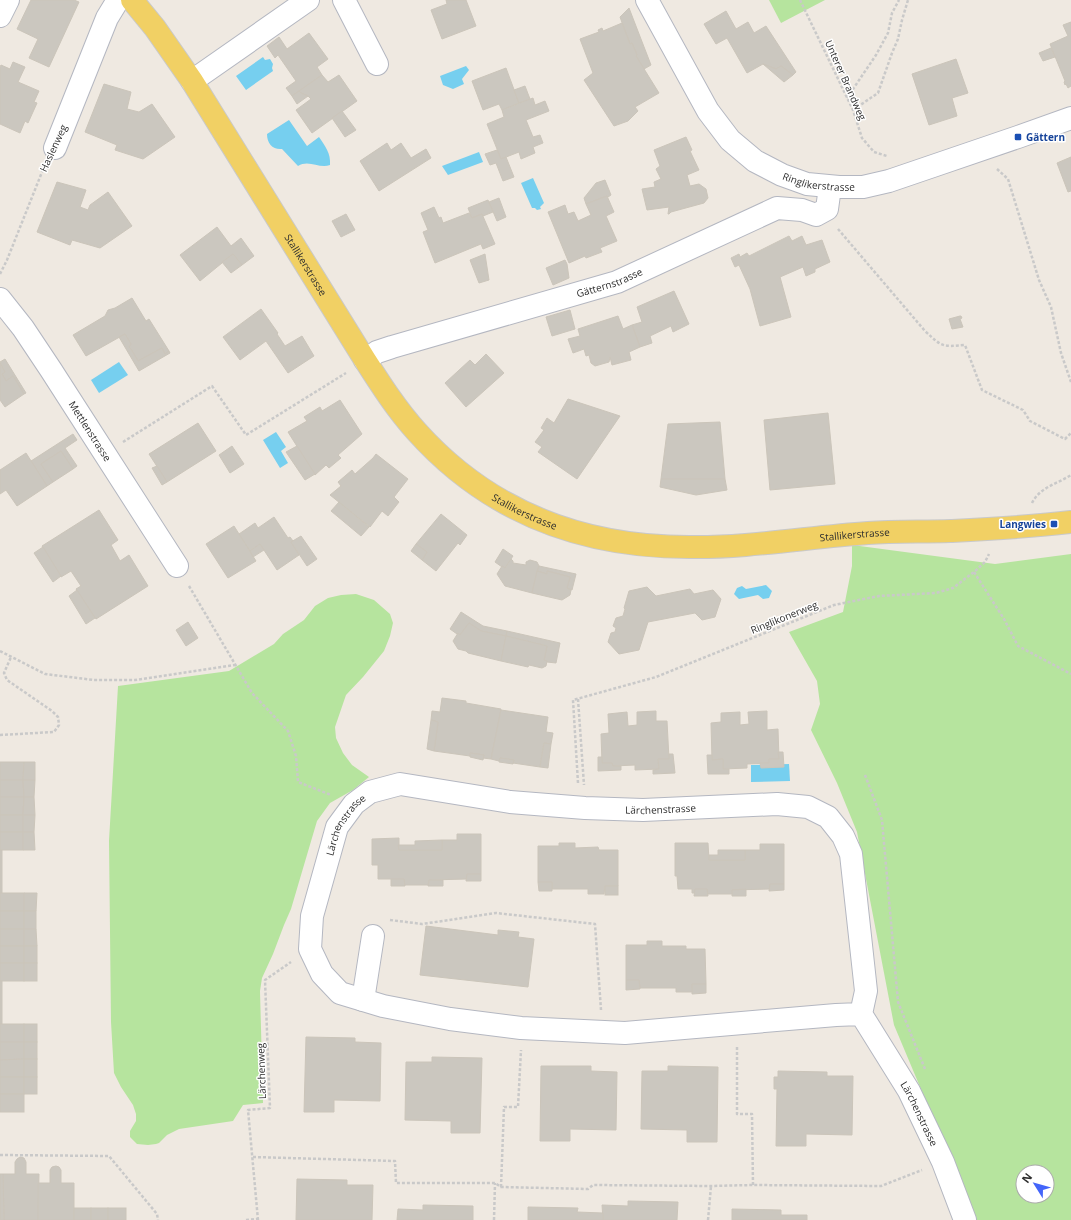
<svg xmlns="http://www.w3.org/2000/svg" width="1071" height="1220" viewBox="0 0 1071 1220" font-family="'Open Sans',sans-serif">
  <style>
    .green { fill: #b6e49e; fill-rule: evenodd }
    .water { fill: #76cfef }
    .building { fill: #cbc7bf; stroke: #cbc5ba }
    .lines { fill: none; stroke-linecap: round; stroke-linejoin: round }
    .minor-casing { stroke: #b4b7c1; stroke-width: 24 }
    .major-casing { stroke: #c9c9c9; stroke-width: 24 }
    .path { stroke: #c9c9c9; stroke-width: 2.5; stroke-dasharray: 3 2; stroke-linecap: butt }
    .minor { stroke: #fff; stroke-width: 22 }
    .major { stroke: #f1d064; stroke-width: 22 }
    .transit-dot { fill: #1a4fb4; stroke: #fff; stroke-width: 1.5 }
    .labels { text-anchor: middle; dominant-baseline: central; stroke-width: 3; stroke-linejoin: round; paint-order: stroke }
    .street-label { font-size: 10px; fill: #2e2e2e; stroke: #fff }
    .transit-label { font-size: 10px; font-weight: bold; fill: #164399; stroke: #fff; text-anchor: start }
  </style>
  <rect width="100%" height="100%" fill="#efe9e1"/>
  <g class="green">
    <path d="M 769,0 L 825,0 L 781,23 Z"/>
    <path d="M 852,545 L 995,564 L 1071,554 L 1071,1220 L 976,1220 L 894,1025 L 857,832 L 837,783 L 811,730 L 820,704 L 817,681 L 789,632 L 843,612 L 852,566 ZM 1023,1172 L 1047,1172 L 1047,1196 L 1023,1196 Z"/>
    <path d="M 356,594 L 374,600 L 390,614 L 393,623 L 390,636 L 384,651 L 363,677 L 346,695 L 335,727 L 336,738 L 343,753 L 352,765 L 369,777 L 353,790 L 330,803 L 317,821 L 291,909 L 284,925 L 273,954 L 262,978 L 260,991 L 263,1103 L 243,1105 L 233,1121 L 179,1129 L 167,1135 L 159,1143 L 156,1144 L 148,1145 L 137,1144 L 130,1137 L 130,1131 L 136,1121 L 136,1114 L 133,1105 L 121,1087 L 114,1073 L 111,1022 L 109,841 L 118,686 L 229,671 L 274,644 L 283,634 L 304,620 L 315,606 L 328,598 L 341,595 Z"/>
  </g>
  <g class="water">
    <path d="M 263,57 L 265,60 L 270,59 L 273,64 L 272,68 L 273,71 L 246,90 L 236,76 Z"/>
    <path d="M 466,66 L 469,70 L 462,79 L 464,84 L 453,89 L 443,85 L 440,76 Z"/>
    <path d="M 289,120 L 307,146 L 319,137 C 325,146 331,153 330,165 C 319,169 309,159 298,166 L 282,149 C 273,150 267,144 267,134 Z"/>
    <path d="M 479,152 L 483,162 L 448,175 L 442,166 Z"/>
    <path d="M 533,178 L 544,203 L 540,207 L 541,209 L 537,210 L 535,208 L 532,208 L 521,183 Z"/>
    <path d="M 119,362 L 128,375 L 99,393 L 91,380 Z"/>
    <path d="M 276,432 L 286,447 L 281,451 L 288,463 L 280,468 L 263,440 Z"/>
    <path d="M 766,585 L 772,591 L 769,598 L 763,599 L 758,595 L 739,599 L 734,594 L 737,588 L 742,586 L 746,589 Z"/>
    <path d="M 789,764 L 790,781 L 751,782 L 751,765 Z"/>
  </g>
  <g class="building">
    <path d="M 31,0 L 74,0 L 79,2 L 49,67 L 29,58 L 38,39 L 17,29 Z"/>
    <path d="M 446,0 L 466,0 L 476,26 L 442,39 L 431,10 L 447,4 Z"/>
    <path d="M 629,8 L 651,65 L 644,69 L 636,56 L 637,55 L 632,43 L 630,44 L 620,17 Z"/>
    <path d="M 726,11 L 736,29 L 748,22 L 754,33 L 766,26 L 796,72 L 793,75 L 781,66 L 776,69 L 763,64 L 747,73 L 727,38 L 716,44 L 704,24 Z"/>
    <path d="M 1071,22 L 1071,86 L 1068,88 L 1066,84 L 1065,85 L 1064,82 L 1065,81 L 1050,44 L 1068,36 L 1063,25 Z"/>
    <path d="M 622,23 L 630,44 L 632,43 L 637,55 L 636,56 L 659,93 L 635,107 L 638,111 L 628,121 L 614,126 L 584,80 L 593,73 L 580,39 L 599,32 L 598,30 L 602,28 L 603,31 Z"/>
    <path d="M 309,33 L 328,59 L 317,67 L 322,75 L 292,96 L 286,88 L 296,81 L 278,55 L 275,58 L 267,46 L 279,37 L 287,49 Z"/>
    <path d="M 1051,48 L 1055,57 L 1043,61 L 1039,53 Z"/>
    <path d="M 956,59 L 968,93 L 952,98 L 957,116 L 929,125 L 912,74 Z"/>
    <path d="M 13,62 L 25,67 L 18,82 L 39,91 L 34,102 L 37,103 L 28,123 L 25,121 L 20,133 L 0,124 L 0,67 L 1,65 L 10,69 Z"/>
    <path d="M 763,64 L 776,69 L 781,66 L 793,75 L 784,82 Z"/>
    <path d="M 506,68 L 519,103 L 502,110 L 499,104 L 483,110 L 472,81 Z"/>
    <path d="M 322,75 L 328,82 L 339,75 L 357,101 L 312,133 L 296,110 L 311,99 L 308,96 L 301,93 L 299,91 Z"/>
    <path d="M 104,84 L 131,92 L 127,109 L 139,112 L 152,104 L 175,137 L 143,159 L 115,150 L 117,145 L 85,132 Z"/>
    <path d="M 525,86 L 530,99 L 519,103 L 514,90 Z"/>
    <path d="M 299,91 L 301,93 L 308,96 L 297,104 L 292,96 Z"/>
    <path d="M 533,98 L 535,105 L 545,101 L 549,111 L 526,120 L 533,137 L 540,135 L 543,143 L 533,147 L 535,153 L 521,159 L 519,152 L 501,159 L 487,124 L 504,117 L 502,110 Z"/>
    <path d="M 342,111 L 356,130 L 345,137 L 332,118 Z"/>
    <path d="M 686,137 L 692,150 L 690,151 L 699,170 L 687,175 L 690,186 L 699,184 L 706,189 L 708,198 L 704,203 L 671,212 L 669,214 L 668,214 L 669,207 L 647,210 L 642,189 L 655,187 L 654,182 L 661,179 L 656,169 L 660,166 L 654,150 Z"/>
    <path d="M 387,143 L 391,150 L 401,143 L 411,158 L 426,149 L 431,158 L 379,191 L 360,161 Z"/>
    <path d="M 497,150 L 501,159 L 506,157 L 514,177 L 503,181 L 496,163 L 490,165 L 485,154 Z"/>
    <path d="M 1071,157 L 1071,191 L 1068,192 L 1057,163 Z"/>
    <path d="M 605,180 L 611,195 L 608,197 L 607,196 L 586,204 L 584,198 L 596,183 Z"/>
    <path d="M 57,182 L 86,190 L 80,207 L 88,210 L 90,205 L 108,192 L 132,226 L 100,248 L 72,240 L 70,245 L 37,232 Z"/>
    <path d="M 607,196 L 614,212 L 606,216 L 617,241 L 600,248 L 602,252 L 586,258 L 585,256 L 569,263 L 548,212 L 565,205 L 568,214 L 574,212 L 578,221 L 591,215 L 586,204 Z"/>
    <path d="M 499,198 L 506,217 L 497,221 L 489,202 Z"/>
    <path d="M 488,200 L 493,212 L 483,216 L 482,214 L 472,218 L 468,208 Z"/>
    <path d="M 434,207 L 439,218 L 441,217 L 443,223 L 469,213 L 472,218 L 482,214 L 495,244 L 483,249 L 481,244 L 435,263 L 423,232 L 428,230 L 421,213 Z"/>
    <path d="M 346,214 L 355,230 L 341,237 L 332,221 Z"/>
    <path d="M 217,227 L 231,246 L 241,238 L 254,256 L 242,265 L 233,254 L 200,281 L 180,255 Z"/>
    <path d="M 789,236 L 792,241 L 802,236 L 806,245 L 822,240 L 830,262 L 815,269 L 815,272 L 806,276 L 803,267 L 780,277 L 791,317 L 760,326 L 750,289 L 739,265 L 735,267 L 731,258 L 739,254 L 740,257 L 747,253 L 749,256 Z"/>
    <path d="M 233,254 L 242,265 L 231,273 L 222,262 Z"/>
    <path d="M 485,254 L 489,280 L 479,283 L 470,260 Z"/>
    <path d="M 565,260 L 567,264 L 569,278 L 553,285 L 546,268 Z"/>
    <path d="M 674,291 L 689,324 L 673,332 L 671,326 L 650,336 L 652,343 L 640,347 L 632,325 L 642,322 L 637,307 Z"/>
    <path d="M 132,298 L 146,321 L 149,319 L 169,351 L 165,354 L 162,348 L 138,361 L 131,349 L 129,347 L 131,344 L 125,334 L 86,356 L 73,335 L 105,316 L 108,310 L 115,308 Z"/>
    <path d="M 261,309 L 278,333 L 277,334 L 285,346 L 302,336 L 314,356 L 288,373 L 266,341 L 240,360 L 223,337 Z"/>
    <path d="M 570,310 L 575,329 L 552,336 L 546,317 Z"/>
    <path d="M 618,316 L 623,329 L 632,325 L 640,347 L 629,352 L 631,360 L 612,365 L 610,357 L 609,362 L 595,366 L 591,363 L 589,355 L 586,356 L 584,349 L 573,353 L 568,339 L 580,336 L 578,329 Z"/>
    <path d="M 960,316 L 961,316 L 962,318 L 960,319 L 963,327 L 952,329 L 949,319 Z"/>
    <path d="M 125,334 L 131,344 L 129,347 L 131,349 L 138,361 L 162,348 L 165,354 L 169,351 L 170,353 L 139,371 L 119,337 Z"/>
    <path d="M 486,354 L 504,373 L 466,407 L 445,383 L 470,360 L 475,365 Z"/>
    <path d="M 5,359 L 26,393 L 24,394 L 13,376 L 6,381 L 2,374 L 5,372 L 0,362 Z"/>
    <path d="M 0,363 L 5,372 L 2,374 L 6,381 L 13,376 L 24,394 L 5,407 L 0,400 Z"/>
    <path d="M 568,399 L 620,416 L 577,479 L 538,452 L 542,447 L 535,442 L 544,430 L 541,428 L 547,418 L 554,423 Z"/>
    <path d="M 340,400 L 362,434 L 338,455 L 341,458 L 329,468 L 326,465 L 315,475 L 288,432 L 307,421 L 304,417 L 320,407 L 322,411 Z"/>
    <path d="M 828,413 L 835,484 L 770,490 L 764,420 Z"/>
    <path d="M 720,422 L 725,479 L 661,479 L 668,424 Z"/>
    <path d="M 198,423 L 216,451 L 167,482 L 149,454 Z"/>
    <path d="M 73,434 L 77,440 L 65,448 L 77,466 L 73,469 L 61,451 L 41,464 L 53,482 L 47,486 L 31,461 Z"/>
    <path d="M 232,446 L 244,464 L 230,473 L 219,455 Z"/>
    <path d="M 297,446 L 315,474 L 305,480 L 286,452 Z"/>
    <path d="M 61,451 L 73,469 L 53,482 L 41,464 Z"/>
    <path d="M 26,453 L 47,486 L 17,506 L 6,490 L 0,494 L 0,470 Z"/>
    <path d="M 376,454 L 408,479 L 394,497 L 399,502 L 388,516 L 382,511 L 370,527 L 330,495 L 341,486 L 338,482 L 352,470 L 355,474 L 373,458 Z"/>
    <path d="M 157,466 L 167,482 L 162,485 L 152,468 Z"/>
    <path d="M 661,479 L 725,479 L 727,490 L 696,495 L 660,487 Z"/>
    <path d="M 339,502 L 369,527 L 361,536 L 331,511 Z"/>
    <path d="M 99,510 L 118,540 L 111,545 L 120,561 L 129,555 L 148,586 L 96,619 L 76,589 L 81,586 L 71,571 L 61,577 L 42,546 Z"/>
    <path d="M 441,514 L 467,535 L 460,545 L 458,543 L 436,571 L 422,560 L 427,552 L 416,544 Z"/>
    <path d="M 274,517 L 288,538 L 290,537 L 293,541 L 291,542 L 299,555 L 277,570 L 260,544 L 250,551 L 239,534 L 255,523 L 258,528 Z"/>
    <path d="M 234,526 L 256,561 L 228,578 L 206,544 Z"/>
    <path d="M 301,536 L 317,559 L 307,566 L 291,542 Z"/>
    <path d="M 260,544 L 264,550 L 253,557 L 250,551 Z"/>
    <path d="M 416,544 L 427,552 L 422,560 L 411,551 Z"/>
    <path d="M 43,547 L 61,576 L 53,582 L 34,553 Z"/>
    <path d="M 503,549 L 513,556 L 505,568 L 502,566 L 502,567 L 495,562 Z"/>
    <path d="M 511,559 L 513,561 L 513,563 L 526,565 L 526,562 L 530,560 L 537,562 L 539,566 L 532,593 L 505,586 L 497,574 L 502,566 L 505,568 Z"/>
    <path d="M 539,566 L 576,574 L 572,590 L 567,588 L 570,577 L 547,571 L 547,574 L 537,571 Z"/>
    <path d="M 537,571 L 547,574 L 547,571 L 570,577 L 567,588 L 571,590 L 570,595 L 562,600 L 532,593 Z"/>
    <path d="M 647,587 L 656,596 L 690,589 L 694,594 L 713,590 L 721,599 L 715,617 L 702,620 L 695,613 L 648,622 L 639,650 L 619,654 L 608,642 L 611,633 L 615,632 L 616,628 L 613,626 L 616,618 L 623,616 L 625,609 L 624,608 L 629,591 Z"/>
    <path d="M 77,590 L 95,618 L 86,624 L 69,596 Z"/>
    <path d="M 461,612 L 483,626 L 507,631 L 506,636 L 481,631 L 469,623 L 460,635 L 457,634 L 450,629 Z"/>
    <path d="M 188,622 L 198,638 L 186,646 L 176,630 Z"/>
    <path d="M 469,623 L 481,631 L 506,636 L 501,661 L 468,653 L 466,651 L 458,649 L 453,641 L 458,633 L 460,635 Z"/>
    <path d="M 507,631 L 560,643 L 556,663 L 547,662 L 544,660 L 547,646 L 506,636 Z"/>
    <path d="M 506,636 L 547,646 L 544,660 L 547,661 L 546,666 L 542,668 L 529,665 L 528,667 L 501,661 Z"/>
    <path d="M 442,698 L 466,701 L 466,703 L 501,709 L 491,759 L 483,758 L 484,755 L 470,753 L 470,756 L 434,751 L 438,722 L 431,720 L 432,711 L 440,712 Z"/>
    <path d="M 501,710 L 548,717 L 546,732 L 553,733 L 551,744 L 544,743 L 540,767 L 513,763 L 514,760 L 500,758 L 499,761 L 491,759 Z"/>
    <path d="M 656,711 L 656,721 L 667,721 L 669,759 L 658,759 L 659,769 L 635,770 L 635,765 L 613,766 L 612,763 L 602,763 L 601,734 L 609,733 L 608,714 L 627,712 L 628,726 L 637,725 L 637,712 Z"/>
    <path d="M 767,711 L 767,730 L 778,729 L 779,759 L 769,759 L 769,763 L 747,764 L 747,768 L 723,769 L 723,759 L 712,760 L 711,723 L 721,722 L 721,713 L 740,712 L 740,725 L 749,724 L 748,712 Z"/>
    <path d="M 431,720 L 438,722 L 434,751 L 427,749 Z"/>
    <path d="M 544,743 L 551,744 L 548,768 L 540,767 Z"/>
    <path d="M 778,752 L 783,752 L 784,767 L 761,768 L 760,763 L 769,763 L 769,759 L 779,759 Z"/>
    <path d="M 470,753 L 484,755 L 483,760 L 470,757 Z"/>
    <path d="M 669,754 L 673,754 L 675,773 L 653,774 L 653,770 L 659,769 L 658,759 L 669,759 Z"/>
    <path d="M 707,755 L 712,755 L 712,760 L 723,759 L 723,769 L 729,769 L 729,774 L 708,774 Z"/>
    <path d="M 598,757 L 602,757 L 602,763 L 612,763 L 613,766 L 621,766 L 621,770 L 598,771 Z"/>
    <path d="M 500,758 L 514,760 L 513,764 L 499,762 Z"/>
    <path d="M 0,762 L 24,762 L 23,780 L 0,780 Z"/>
    <path d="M 24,762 L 35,762 L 35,780 L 23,780 Z"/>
    <path d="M 0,780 L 23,780 L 24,797 L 0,797 Z"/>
    <path d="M 23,780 L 35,780 L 34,797 L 24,797 Z"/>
    <path d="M 0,797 L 24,797 L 23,815 L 0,815 Z"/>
    <path d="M 24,797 L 34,797 L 35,815 L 23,815 Z"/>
    <rect x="0" y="815" width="23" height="17"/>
    <path d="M 23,815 L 35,815 L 34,832 L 23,832 Z"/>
    <rect x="0" y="832" width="23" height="18"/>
    <path d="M 23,832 L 34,832 L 35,850 L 23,850 Z"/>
    <path d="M 457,834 L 481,834 L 481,874 L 467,874 L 467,879 L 429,880 L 429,885 L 404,885 L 404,879 L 378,879 L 378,865 L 372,865 L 372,839 L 399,838 L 399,850 L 442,850 L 442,840 L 457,840 Z"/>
    <path d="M 442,840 L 442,850 L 399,850 L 398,845 L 415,845 L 415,841 Z"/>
    <path d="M 559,843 L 575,843 L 575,848 L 598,847 L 599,850 L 618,850 L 618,886 L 605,886 L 604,894 L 588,894 L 588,889 L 552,889 L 552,882 L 538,882 L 538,846 L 559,846 Z"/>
    <path d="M 675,843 L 708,843 L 709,860 L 745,860 L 745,850 L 760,850 L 760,844 L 784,844 L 784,884 L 770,884 L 770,889 L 732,890 L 733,894 L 707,894 L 707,889 L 695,889 L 695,893 L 692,893 L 692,889 L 678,889 L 677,876 L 675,876 Z"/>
    <rect x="0" y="850" width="2" height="43"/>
    <path d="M 718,850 L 745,850 L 745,860 L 709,860 L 709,855 L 718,855 Z"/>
    <path d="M 467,874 L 481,874 L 481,881 L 466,881 Z"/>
    <path d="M 391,879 L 404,879 L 405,886 L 391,886 Z"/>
    <path d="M 429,880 L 443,880 L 443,886 L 428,886 Z"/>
    <path d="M 538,882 L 552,882 L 552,891 L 539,891 Z"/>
    <path d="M 770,884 L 784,884 L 784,890 L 769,891 Z"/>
    <rect x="605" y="886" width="13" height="9"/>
    <path d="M 695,889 L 707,889 L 708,896 L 694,896 Z"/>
    <path d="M 746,889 L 746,896 L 732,896 L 732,890 Z"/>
    <rect x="0" y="893" width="24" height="18"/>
    <path d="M 24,893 L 37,893 L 36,911 L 24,911 Z"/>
    <rect x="0" y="911" width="24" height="18"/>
    <rect x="24" y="911" width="12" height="18"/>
    <path d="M 426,926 L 498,935 L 498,930 L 519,932 L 518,937 L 534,939 L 528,987 L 420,975 Z"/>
    <rect x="0" y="929" width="24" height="17"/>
    <path d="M 24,929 L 36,929 L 37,946 L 24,946 Z"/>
    <path d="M 647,941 L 662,941 L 662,946 L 686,946 L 686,949 L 705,949 L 706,984 L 692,984 L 693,992 L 676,992 L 676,988 L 640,988 L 639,980 L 626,980 L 626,945 L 647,945 Z"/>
    <rect x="0" y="946" width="24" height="17"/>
    <rect x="24" y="946" width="13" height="17"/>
    <rect x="0" y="963" width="24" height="18"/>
    <rect x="24" y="963" width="13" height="18"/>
    <path d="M 626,980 L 639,980 L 640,989 L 626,990 Z"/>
    <rect x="0" y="981" width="2" height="43"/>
    <path d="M 692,984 L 706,984 L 706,993 L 692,994 Z"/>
    <rect x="0" y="1024" width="24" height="18"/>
    <rect x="24" y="1024" width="13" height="18"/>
    <path d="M 306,1037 L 355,1038 L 355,1042 L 381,1043 L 380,1101 L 334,1100 L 334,1112 L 304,1112 Z"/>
    <path d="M 0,1042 L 24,1042 L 24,1059 L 0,1060 Z"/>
    <rect x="24" y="1042" width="13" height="17"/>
    <path d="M 432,1057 L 482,1058 L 480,1133 L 451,1133 L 451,1121 L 405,1120 L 406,1062 L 432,1062 Z"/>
    <path d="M 24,1059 L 24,1077 L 0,1077 L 0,1060 Z"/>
    <rect x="24" y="1059" width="13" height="18"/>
    <path d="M 541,1066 L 591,1066 L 591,1071 L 617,1072 L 616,1130 L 570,1129 L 570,1141 L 540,1141 Z"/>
    <path d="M 668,1066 L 718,1067 L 717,1142 L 687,1142 L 687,1130 L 641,1129 L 642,1071 L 668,1071 Z"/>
    <path d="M 778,1071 L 827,1072 L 827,1076 L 853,1076 L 852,1135 L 806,1134 L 806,1146 L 776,1146 L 777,1089 L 774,1089 L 774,1077 L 778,1077 Z"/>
    <rect x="0" y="1077" width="24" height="17"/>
    <rect x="24" y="1077" width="13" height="17"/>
    <rect x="0" y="1094" width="24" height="18"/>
    <path d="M 20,1157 L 24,1158 L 26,1162 L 26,1174 L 39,1174 L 38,1220 L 4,1220 L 3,1174 L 15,1174 L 15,1162 L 17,1159 Z"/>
    <path d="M 56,1166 L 59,1167 L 61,1170 L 61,1183 L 74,1183 L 74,1220 L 38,1220 L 38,1183 L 50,1183 L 50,1170 L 52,1167 Z"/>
    <path d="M 0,1174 L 3,1174 L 4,1220 L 0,1220 Z"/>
    <path d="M 297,1179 L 347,1180 L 347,1185 L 373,1185 L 372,1220 L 296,1220 Z"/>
    <path d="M 628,1201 L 678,1202 L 677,1220 L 603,1220 L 602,1205 L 628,1206 Z"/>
    <path d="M 423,1205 L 473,1206 L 473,1220 L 397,1220 L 398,1209 L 423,1210 Z"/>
    <path d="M 528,1207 L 578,1208 L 577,1212 L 603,1213 L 603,1220 L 528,1220 Z"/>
    <rect x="74" y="1208" width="17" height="12"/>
    <rect x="91" y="1208" width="17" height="12"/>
    <rect x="108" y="1208" width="18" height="12"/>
    <path d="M 732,1209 L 781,1210 L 781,1215 L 807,1215 L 807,1220 L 732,1220 Z"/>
  </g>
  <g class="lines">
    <g class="minor-casing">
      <g id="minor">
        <path d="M 344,0 L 377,64"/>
        <path id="s1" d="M 647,0 L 708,111 L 730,140 L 755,161 L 782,175 L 807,184 L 839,187 L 863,187 L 889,181 L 933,166 L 1018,137 L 1071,118"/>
        <path d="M 0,16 L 8,0"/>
        <path d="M 192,81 L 308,0"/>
        <path d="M 55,148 L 107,18 L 118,0"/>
        <path id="s2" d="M 0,299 L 23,328 L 51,370 L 177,566"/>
        <path id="s3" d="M 365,360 L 377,352 L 392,347 L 617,282 L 777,208 L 802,210 L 816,215 L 827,209 L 830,187"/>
        <path d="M 363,1000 L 373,936"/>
        <path id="s4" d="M 861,1014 L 836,1015 L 625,1033 L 521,1028 L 450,1019 L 383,1006 L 340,993 L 322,974 L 310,949 L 312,916 L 337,827 L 354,804 L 370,792 L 400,784 L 510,802 L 585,808 L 643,810 L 777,804 L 808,807 L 828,817 L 843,836 L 851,854 L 866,991 L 861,1014 L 909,1091 L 943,1162 L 965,1220"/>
      </g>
    </g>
    <g class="major-casing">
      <g id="major">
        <path id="s5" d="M 132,0 L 155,28 L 192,81 L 365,360 C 381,385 397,410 417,432 C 490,513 582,547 689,547 C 748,548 809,537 868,533 C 895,531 923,532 950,531 C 990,529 1031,527 1071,522"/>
      </g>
    </g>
    <g class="path">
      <path d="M 800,0 L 853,110 L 862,138 L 874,152 L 887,156"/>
      <path d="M 847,98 L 876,55 L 888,33 L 892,13 L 899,0"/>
      <path d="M 853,110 L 878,93 L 892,53 L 898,39 L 902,20 L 908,0"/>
      <path d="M 997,169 L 1008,179 L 1039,280 L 1051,307 L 1061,353 L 1071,382"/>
      <path d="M 838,229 L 925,331 C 942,347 942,347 965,345 L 982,390 L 1023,410 L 1030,421 L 1061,437 L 1065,439 L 1071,433"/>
      <path d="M 0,274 L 7,260 L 44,167"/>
      <path d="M 123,442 L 212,386 L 246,435 L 346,373"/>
      <path d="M 1032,503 C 1040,487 1057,484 1071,475"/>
      <path d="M 974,572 L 1004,619 L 1018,646 L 1071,674"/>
      <path d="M 189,586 L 252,693 L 288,731 L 296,756 L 298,782 L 331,795"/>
      <path d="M 0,651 L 45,674 L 94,680 L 135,680 L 235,665"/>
      <path d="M 578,699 L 584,785"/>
      <path d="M 0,735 L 54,732 L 59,725 L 58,717 L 52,711 L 7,680 L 4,673 L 11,657"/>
      <path d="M 865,775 L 882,820 L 898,1002 L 925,1069"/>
      <path d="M 578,783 L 573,700 L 656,677 L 834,605 L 879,596 L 936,593 L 953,588 L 974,572 L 985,562 L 989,554"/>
      <path d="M 390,920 L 422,924 L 496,913 L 595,924 L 601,1010"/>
      <path d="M 737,1047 L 737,1114 L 752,1114 L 753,1185"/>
      <path d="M 0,1155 L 109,1156 L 157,1214 L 158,1220"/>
      <path d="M 253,1157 L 395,1161 L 396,1183 L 495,1183 L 501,1187 L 588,1189 L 593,1185 L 711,1186 L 753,1185 L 881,1186 L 922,1170"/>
      <path d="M 501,1187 L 504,1107 L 518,1107 L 521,1050"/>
      <path d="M 246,1220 L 258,1219"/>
      <path d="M 258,1220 L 248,1110 L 270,1108 L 265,980 L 291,962"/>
      <path d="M 494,1220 L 495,1183"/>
      <path d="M 708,1220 L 711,1186"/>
    </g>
    <use href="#minor" class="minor"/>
    <use href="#major" class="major"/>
  </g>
  <g class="transit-dot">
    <rect x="1014" y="133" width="8" height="8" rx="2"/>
    <rect x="1050" y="520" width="8" height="8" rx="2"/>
  </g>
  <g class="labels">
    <g class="street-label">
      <text transform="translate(846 80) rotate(66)">Unterer Brandweg</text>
      <text transform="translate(53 148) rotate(-65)">Haslenweg</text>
      <text stroke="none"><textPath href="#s1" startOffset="264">Ringlikerstrasse</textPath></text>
      <text stroke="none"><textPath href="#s5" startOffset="317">Stallikerstrasse</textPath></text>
      <text stroke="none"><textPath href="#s3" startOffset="257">Gätternstrasse</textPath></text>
      <text stroke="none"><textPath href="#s2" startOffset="160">Mettlenstrasse</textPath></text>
      <text stroke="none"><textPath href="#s5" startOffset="653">Stallikerstrasse</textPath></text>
      <text stroke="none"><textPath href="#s5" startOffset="989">Stallikerstrasse</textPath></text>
      <text transform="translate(784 617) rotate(-22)">Ringlikonerweg</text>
      <text stroke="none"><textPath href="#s4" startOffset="1047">Lärchenstrasse</textPath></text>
      <text stroke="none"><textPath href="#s4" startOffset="711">Lärchenstrasse</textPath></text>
      <text transform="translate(261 1071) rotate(-92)">Lärchenweg</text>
      <text stroke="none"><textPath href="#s4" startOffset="1538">Lärchenstrasse</textPath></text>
    </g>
    <g class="transit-label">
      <text x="1026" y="137">Gättern</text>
      <text x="1046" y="524" text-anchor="end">Langwies</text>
    </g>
  </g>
  <g transform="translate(1035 1184) rotate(307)"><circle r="19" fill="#ffffff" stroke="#ababab"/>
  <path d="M0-3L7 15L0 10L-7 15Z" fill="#4365fa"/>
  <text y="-6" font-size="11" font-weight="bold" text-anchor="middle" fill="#2e2e2e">N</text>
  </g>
</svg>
